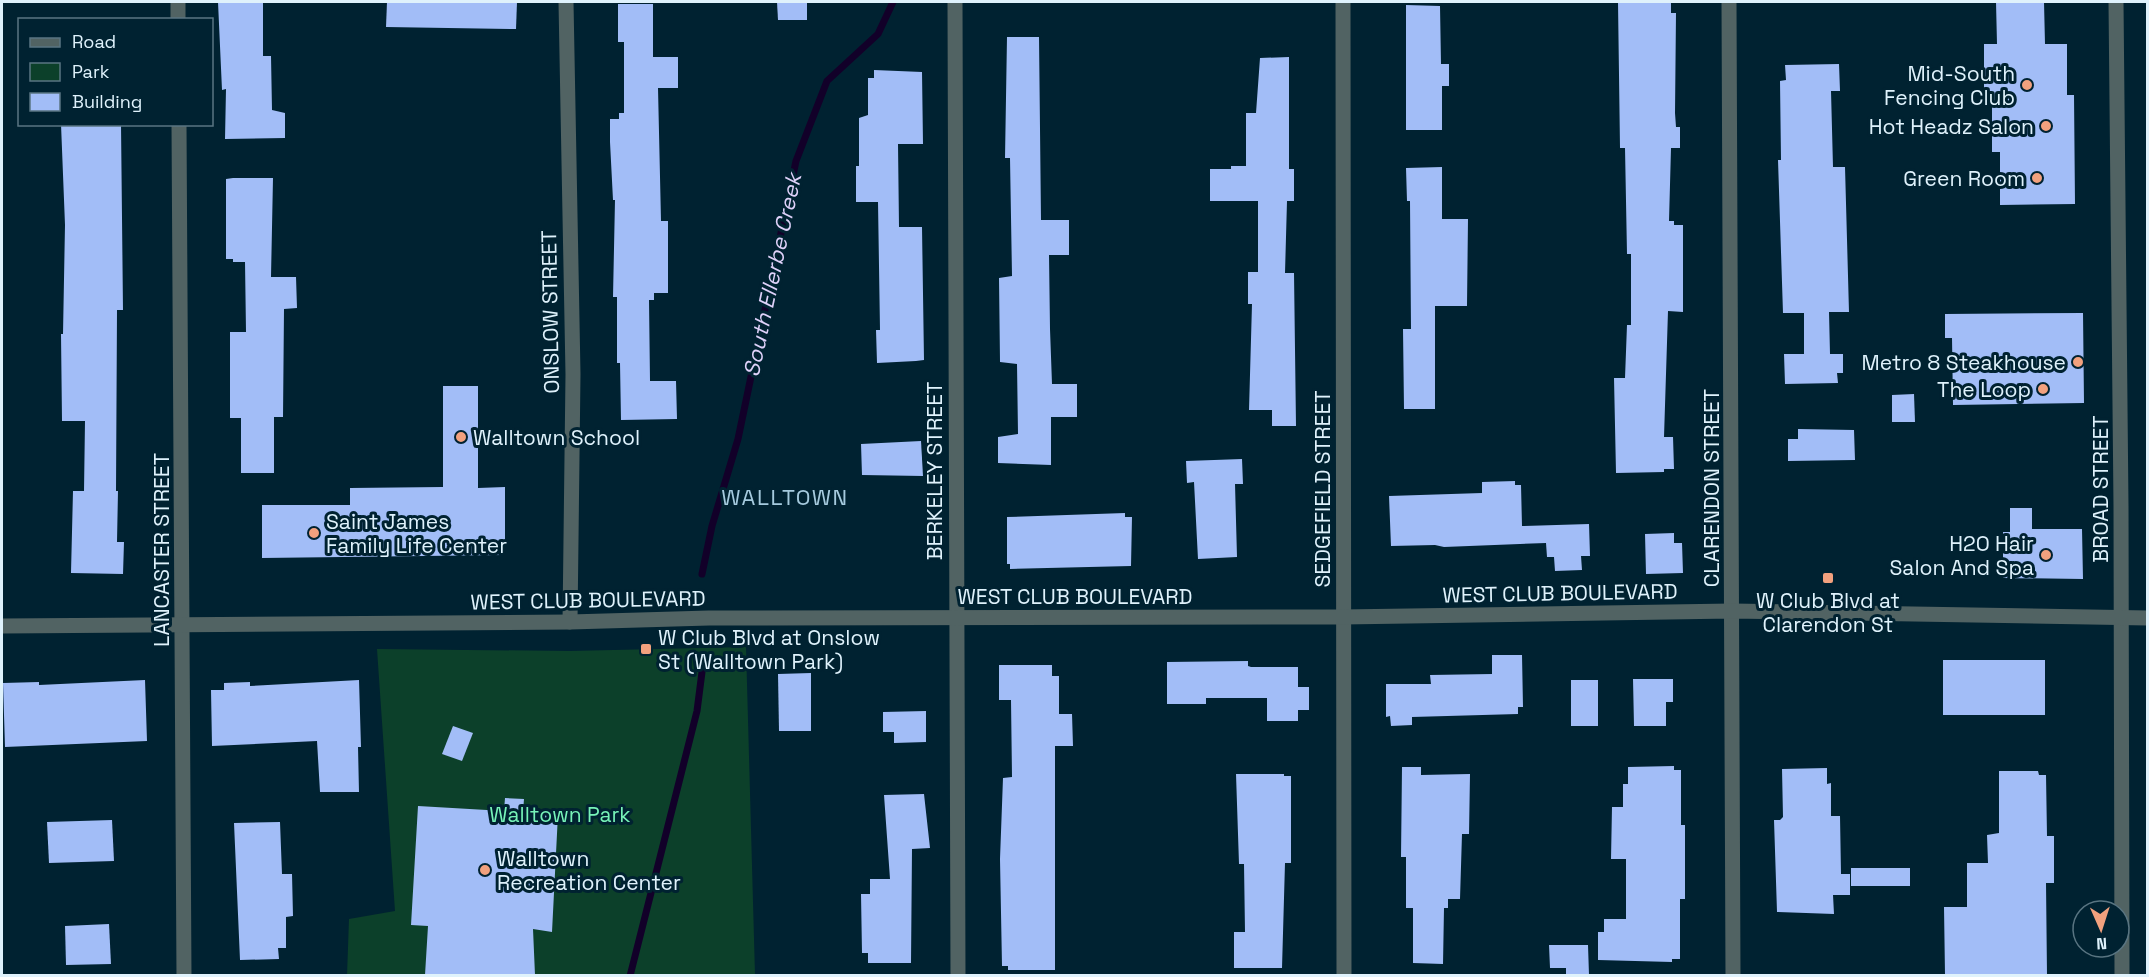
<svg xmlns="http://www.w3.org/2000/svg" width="2149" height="977" viewBox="0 0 2149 977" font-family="'Space Grotesk',sans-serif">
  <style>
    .green { fill: #0c402a }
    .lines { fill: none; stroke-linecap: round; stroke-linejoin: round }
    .stream { stroke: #120029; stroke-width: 7 }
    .building { fill: #a2bdf7 }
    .minor { stroke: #516363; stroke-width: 15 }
    .poi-dot { fill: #f2a17e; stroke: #002231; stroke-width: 2 }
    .labels { text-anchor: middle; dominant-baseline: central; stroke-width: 6; stroke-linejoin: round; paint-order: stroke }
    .poi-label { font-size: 21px; fill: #dff2fc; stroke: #002231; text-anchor: end }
    .street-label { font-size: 21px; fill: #dff2fc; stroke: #002231 }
    .park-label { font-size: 21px; fill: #77f3b8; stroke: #002231 }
    .water-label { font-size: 22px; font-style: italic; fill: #ded1f9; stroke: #002231 }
    .neighbourhood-label { font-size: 22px; letter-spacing: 1.5px; fill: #a5cade; stroke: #002231 }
  </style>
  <rect width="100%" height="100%" fill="#002231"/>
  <path class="green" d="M 746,647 L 755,975 L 347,976 L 349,919 L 395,911 L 377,649 L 570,651 Z"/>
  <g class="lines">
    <g class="stream">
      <path d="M 702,574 L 712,526 L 738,439 L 796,161 L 827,81 L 878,34 L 893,2"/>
      <path d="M 630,976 L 697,711 L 702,672"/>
    </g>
  </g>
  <g class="building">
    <path d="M 218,2 L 263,2 L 263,56 L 271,56 L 272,110 L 285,113 L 285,138 L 225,139 L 226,89 L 222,90 Z"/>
    <path d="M 387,2 L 517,2 L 516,29 L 386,27 Z"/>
    <path d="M 777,2 L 807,2 L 807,20 L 778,20 Z"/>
    <path d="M 1618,2 L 1671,2 L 1671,13 L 1676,13 L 1675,113 L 1676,127 L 1680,127 L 1680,148 L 1671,148 L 1669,221 L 1674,221 L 1674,225 L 1683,225 L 1683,312 L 1668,311 L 1664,437 L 1673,437 L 1674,469 L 1664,469 L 1664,472 L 1616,473 L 1614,378 L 1625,378 L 1627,325 L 1631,325 L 1631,254 L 1627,254 L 1625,148 L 1620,148 Z"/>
    <path d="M 1996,2 L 2044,2 L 2045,44 L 2067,44 L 2067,95 L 2074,95 L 2075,204 L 2000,205 L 2000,152 L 1992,152 L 1992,96 L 1984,96 L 1984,44 L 1997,44 Z"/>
    <path d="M 618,4 L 653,4 L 653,57 L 678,57 L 678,88 L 658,88 L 661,221 L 668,221 L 668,293 L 654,293 L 654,300 L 649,300 L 650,381 L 676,381 L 677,419 L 621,420 L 620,363 L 617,363 L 617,297 L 613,297 L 615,200 L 613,200 L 610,142 L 610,119 L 619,119 L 619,113 L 624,113 L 624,42 L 618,42 Z"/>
    <path d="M 1406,5 L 1440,6 L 1441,64 L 1449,64 L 1449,86 L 1442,86 L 1442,130 L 1406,130 Z"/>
    <path d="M 1007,37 L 1039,37 L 1041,220 L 1069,220 L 1069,255 L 1049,255 L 1050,329 L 1052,384 L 1077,384 L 1077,417 L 1051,417 L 1051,465 L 998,463 L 998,437 L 1018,434 L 1017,364 L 1000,362 L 999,278 L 1012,276 L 1010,158 L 1005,158 Z"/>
    <path d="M 1289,57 L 1289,169 L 1294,169 L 1294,201 L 1287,201 L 1285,273 L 1294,273 L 1296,426 L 1272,426 L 1272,410 L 1249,410 L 1252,304 L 1248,304 L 1248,272 L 1258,272 L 1258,201 L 1210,201 L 1210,169 L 1231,169 L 1231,166 L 1246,166 L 1246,113 L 1256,113 L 1260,58 Z"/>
    <path d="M 1839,64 L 1840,91 L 1831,91 L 1833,167 L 1845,167 L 1849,312 L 1829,312 L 1830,354 L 1843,354 L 1843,373 L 1837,373 L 1838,383 L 1785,384 L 1784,354 L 1804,354 L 1804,313 L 1783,313 L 1778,160 L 1781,160 L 1780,81 L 1786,80 L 1785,65 Z"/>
    <path d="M 874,70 L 922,72 L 923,144 L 898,144 L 899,227 L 922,227 L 924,360 L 916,361 L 877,363 L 876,330 L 880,330 L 878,202 L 856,202 L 856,166 L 859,166 L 859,118 L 868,115 L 868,78 L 874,78 Z"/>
    <path d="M 61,124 L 121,124 L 123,310 L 117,310 L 116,491 L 118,491 L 117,542 L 124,542 L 123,574 L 71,573 L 73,491 L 84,491 L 85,421 L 62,421 L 61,334 L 63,334 L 65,225 Z"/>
    <path d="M 1442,167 L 1442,219 L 1468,219 L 1467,306 L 1435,306 L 1435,409 L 1404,409 L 1403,329 L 1411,329 L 1410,201 L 1407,201 L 1406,168 Z"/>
    <path d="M 233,178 L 273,178 L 271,277 L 296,277 L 297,308 L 284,309 L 283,417 L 274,417 L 274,473 L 241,473 L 241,418 L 230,418 L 230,332 L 246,332 L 245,262 L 233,262 L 233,259 L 226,259 L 226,179 Z"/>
    <path d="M 2083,313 L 2084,403 L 1953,405 L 1952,338 L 1945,338 L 1945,314 Z"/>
    <path d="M 443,386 L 478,386 L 478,488 L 505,487 L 505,555 L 262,558 L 262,505 L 350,505 L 350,488 L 443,487 Z"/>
    <path d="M 1914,394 L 1915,422 L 1892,422 L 1892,395 Z"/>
    <path d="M 1798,429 L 1854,430 L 1855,460 L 1788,461 L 1788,439 L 1798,439 Z"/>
    <path d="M 921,441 L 923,476 L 862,475 L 861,444 Z"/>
    <path d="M 1242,459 L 1243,484 L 1235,484 L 1237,557 L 1198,559 L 1194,482 L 1187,483 L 1186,461 Z"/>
    <path d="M 1515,481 L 1515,485 L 1521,485 L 1522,526 L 1589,524 L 1590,556 L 1581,556 L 1582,570 L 1555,571 L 1554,557 L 1547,557 L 1546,543 L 1444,547 L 1435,545 L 1391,546 L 1389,496 L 1482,493 L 1482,482 Z"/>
    <path d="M 2010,508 L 2032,508 L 2032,529 L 2082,529 L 2083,579 L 2003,578 L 2003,532 L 2010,532 Z"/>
    <path d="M 1125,513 L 1125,517 L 1132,517 L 1131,566 L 1010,569 L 1010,564 L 1007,564 L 1007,517 Z"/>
    <path d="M 1674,533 L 1674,543 L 1682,543 L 1683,573 L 1646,574 L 1645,534 Z"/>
    <path d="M 1492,655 L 1522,655 L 1523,707 L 1518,707 L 1518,714 L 1412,717 L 1412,725 L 1391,726 L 1390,716 L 1386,717 L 1386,684 L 1431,684 L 1430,675 L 1492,674 Z"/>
    <rect x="1943" y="660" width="102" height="55"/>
    <path d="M 1248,661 L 1248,666 L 1251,667 L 1298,667 L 1298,687 L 1309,687 L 1309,710 L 1298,710 L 1298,721 L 1267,721 L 1267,698 L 1206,698 L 1206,704 L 1167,704 L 1167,662 Z"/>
    <path d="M 999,665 L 1052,665 L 1052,676 L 1059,676 L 1059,714 L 1072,714 L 1073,746 L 1055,746 L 1055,970 L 1008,970 L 1008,966 L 1002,966 L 1000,859 L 1003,778 L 1012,777 L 1011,700 L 999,700 Z"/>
    <path d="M 811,673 L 811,731 L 779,731 L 778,674 Z"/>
    <path d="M 1633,679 L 1673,679 L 1673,702 L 1666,702 L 1666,726 L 1634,726 Z"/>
    <path d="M 145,680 L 147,741 L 5,747 L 3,683 L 39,682 L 39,685 Z"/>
    <path d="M 359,680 L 361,747 L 358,747 L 359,792 L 320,792 L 317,741 L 212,746 L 211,690 L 224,690 L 224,683 L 250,682 L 250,686 Z"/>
    <rect x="1571" y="680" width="27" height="46"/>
    <path d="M 926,711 L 926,742 L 894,743 L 894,732 L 883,732 L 883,712 Z"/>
    <path d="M 453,726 L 473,733 L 462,761 L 442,754 Z"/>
    <path d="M 1674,766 L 1674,770 L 1681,770 L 1681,825 L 1685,825 L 1685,899 L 1680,899 L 1680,959 L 1672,959 L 1672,962 L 1598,960 L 1598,932 L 1604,932 L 1604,919 L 1626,919 L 1626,859 L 1611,859 L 1612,807 L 1623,807 L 1623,784 L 1628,784 L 1628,767 Z"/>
    <path d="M 1402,767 L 1421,767 L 1421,775 L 1470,774 L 1469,834 L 1462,834 L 1460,899 L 1448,899 L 1448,908 L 1444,908 L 1443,964 L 1413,963 L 1413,908 L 1406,908 L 1406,857 L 1401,857 Z"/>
    <path d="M 1827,768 L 1827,784 L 1831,783 L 1831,816 L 1840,816 L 1841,874 L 1850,874 L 1850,895 L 1833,895 L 1834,914 L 1777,912 L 1774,820 L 1780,820 L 1783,817 L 1782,769 Z"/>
    <path d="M 1999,771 L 2038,771 L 2039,775 L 2046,775 L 2047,836 L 2054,836 L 2054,883 L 2046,883 L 2047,975 L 1945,975 L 1944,907 L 1967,907 L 1967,863 L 1988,863 L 1987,835 L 1999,833 Z"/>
    <path d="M 1236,774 L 1284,774 L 1284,776 L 1291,776 L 1291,863 L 1285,863 L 1282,968 L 1234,968 L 1234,932 L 1245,932 L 1244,864 L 1239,864 Z"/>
    <path d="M 924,794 L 930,848 L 912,849 L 911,963 L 868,963 L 868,953 L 862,953 L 861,894 L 870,894 L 870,879 L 890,879 L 884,795 Z"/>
    <path d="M 505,798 L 524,799 L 523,812 L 558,814 L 552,932 L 533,929 L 535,975 L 425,975 L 428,926 L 411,925 L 418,806 L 504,811 Z"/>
    <path d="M 112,820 L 114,861 L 49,863 L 47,822 Z"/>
    <path d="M 280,822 L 282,874 L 292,874 L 293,916 L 286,917 L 286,948 L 278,948 L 279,959 L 240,960 L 234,823 Z"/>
    <rect x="1851" y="868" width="59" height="18"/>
    <path d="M 109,924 L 111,964 L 66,965 L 65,926 Z"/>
    <path d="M 1549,945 L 1588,945 L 1589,975 L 1566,975 L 1566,968 L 1550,968 Z"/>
  </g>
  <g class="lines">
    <g class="minor">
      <path d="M 178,2 L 178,20"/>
      <path d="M 566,2 L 573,374 L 570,622"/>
      <path d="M 955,2 L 958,976"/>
      <path d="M 1343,2 L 1344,976"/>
      <path d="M 1729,2 L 1733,976"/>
      <path d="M 2116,2 L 2121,506 L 2122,976"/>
      <path d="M 179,124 L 184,976"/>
      <path d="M 2,626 L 570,622 L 709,618 L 1342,617 L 1732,611 L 2148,618"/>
    </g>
  </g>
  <g class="poi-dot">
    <circle cx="2027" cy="85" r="6"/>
    <circle cx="2046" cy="126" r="6"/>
    <circle cx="2037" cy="178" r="6"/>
    <circle cx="2078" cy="362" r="6"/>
    <circle cx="2043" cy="389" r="6"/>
    <circle cx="461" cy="437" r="6"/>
    <circle cx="314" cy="533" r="6"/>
    <circle cx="2046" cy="555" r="6"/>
    <rect x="1822" y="572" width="12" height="12" rx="3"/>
    <rect x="640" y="643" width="12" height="12" rx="3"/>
    <circle cx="485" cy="870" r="6"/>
  </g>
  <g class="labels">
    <g class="poi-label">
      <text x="2015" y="73">Mid-South<tspan x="2015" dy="24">Fencing Club</tspan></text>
      <text x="2034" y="126">Hot Headz Salon</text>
      <text x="2025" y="178">Green Room</text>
      <text x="2066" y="362">Metro 8 Steakhouse</text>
      <text x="2031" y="389">The Loop</text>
      <text x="473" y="437" text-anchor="start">Walltown School</text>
      <text x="326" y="521" text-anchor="start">Saint James<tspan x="326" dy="24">Family Life Center</tspan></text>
      <text x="2034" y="543">H2O Hair<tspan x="2034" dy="24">Salon And Spa</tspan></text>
      <text x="1828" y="600" text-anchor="middle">W Club Blvd at<tspan x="1828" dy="24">Clarendon St</tspan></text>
      <text x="658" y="637" text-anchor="start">W Club Blvd at Onslow<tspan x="658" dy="24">St (Walltown Park)</tspan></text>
      <text x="497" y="858" text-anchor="start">Walltown<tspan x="497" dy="24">Recreation Center</tspan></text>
    </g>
    <g class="street-label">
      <text transform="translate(550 312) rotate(-91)">ONSLOW STREET</text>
      <text transform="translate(934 471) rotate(-90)">BERKELEY STREET</text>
      <text transform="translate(1711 488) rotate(-90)">CLARENDON STREET</text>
      <text transform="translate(1322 489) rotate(-90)">SEDGEFIELD STREET</text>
      <text transform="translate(2100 489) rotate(-90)">BROAD STREET</text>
      <text transform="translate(161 550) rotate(-90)">LANCASTER STREET</text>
      <text transform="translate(1560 593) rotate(-1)">WEST CLUB BOULEVARD</text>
      <text x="1075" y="596">WEST CLUB BOULEVARD</text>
      <text transform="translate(588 600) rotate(-1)">WEST CLUB BOULEVARD</text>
    </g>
    <g class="park-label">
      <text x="560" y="814">Walltown Park</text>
    </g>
    <g class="water-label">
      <text transform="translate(772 275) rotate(-78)">South Ellerbe Creek</text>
    </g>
    <g class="neighbourhood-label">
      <text x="785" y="497">WALLTOWN</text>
    </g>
  </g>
  <rect width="2149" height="977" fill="none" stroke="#dff2fc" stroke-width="6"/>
  <rect x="18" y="18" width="195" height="108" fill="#002231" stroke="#597582" stroke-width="1.5"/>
  <rect x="30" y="38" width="30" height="9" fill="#516363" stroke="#597582" stroke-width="1.5"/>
  <text x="72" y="48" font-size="18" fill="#dff2fc">Road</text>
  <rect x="30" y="63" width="30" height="18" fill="#0c402a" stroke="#597582" stroke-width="1.5"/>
  <text x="72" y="78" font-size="18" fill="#dff2fc">Park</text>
  <rect x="30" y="93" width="30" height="18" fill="#a2bdf7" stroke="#597582" stroke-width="1.5"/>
  <text x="72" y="108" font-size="18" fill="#dff2fc">Building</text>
  <g transform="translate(2101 929) rotate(177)"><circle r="28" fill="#002231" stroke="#597582" stroke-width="1.5"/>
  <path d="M0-4.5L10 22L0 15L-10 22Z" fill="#f2a17e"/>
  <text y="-9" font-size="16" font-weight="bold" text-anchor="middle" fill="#dff2fc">N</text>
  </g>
</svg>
